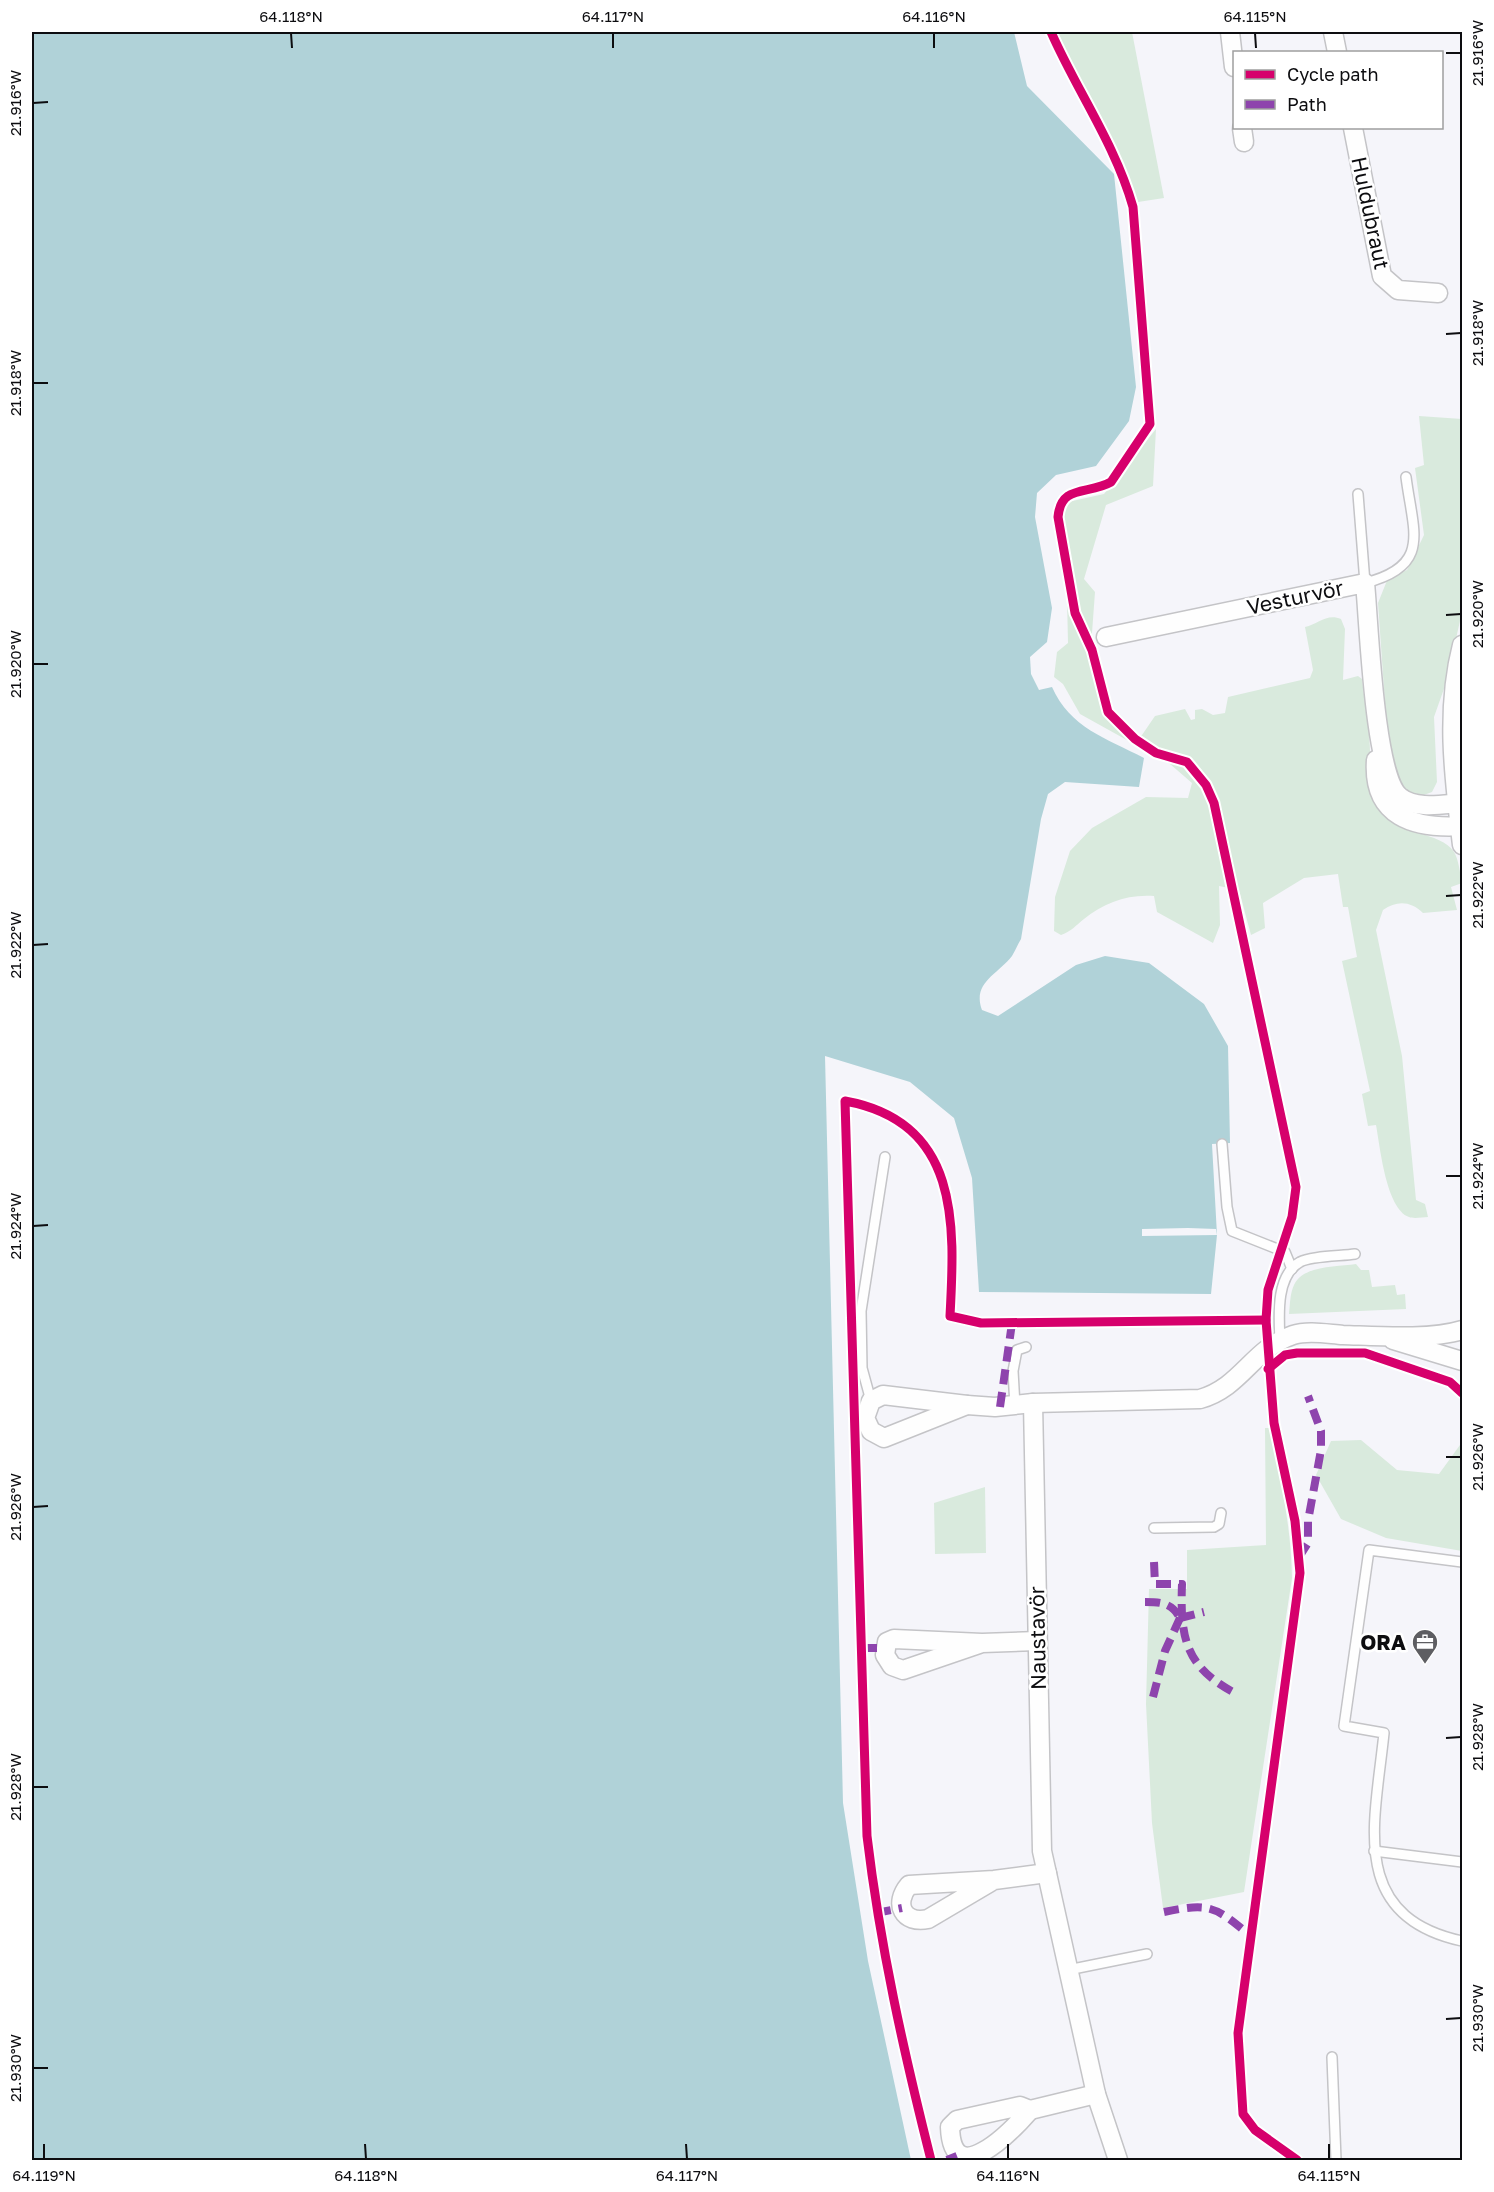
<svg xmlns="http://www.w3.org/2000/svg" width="1494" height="2192" viewBox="0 0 1494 2192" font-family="'Golos Text',sans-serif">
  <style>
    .green { fill: #d9eadd }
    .water { fill: #b0d2d8 }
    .pier { fill: #f5f5fa }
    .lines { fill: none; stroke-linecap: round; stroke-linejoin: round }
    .lane-casing { stroke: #c4c4c7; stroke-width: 12 }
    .street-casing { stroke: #c4c4c7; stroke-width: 21 }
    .lane { stroke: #fefefe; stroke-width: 9 }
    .street { stroke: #fefefe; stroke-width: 18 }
    .quiet { stroke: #8e44ad; stroke-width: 8; stroke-dasharray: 15 8; stroke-linecap: butt }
    .cycleway-casing { stroke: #fff; stroke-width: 13 }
    .cycleway { stroke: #d6006c; stroke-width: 9 }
    .ticks { fill: none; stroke: #0d0d10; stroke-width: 2 }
    .labels { text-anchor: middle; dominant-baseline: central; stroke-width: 5; stroke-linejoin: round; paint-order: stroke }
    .street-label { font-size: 21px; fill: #0d0d10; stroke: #fff }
    .poi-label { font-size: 21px; font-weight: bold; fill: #0d0d10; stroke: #fff; text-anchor: end }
    .neatline { fill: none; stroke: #0d0d10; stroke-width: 2 }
    .ticks-label { font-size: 15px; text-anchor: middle; fill: #0d0d10 }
  </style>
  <rect width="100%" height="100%" fill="#f5f5fa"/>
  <g class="green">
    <path d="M 1056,32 L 1132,32 L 1164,198 L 1138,202 L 1128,174 Z"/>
    <path d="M 1419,416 L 1462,419 L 1462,612 L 1446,683 L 1434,717 L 1437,782 L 1432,792 L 1421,796 L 1406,794 L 1389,761 L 1378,603 L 1388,578 L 1407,570 L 1424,535 L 1415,468 L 1424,465 Z"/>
    <path d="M 1156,429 L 1153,486 L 1106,505 L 1084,579 L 1095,592 L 1092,633 L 1086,645 L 1106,717 L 1131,739 L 1142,735 L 1155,716 L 1185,709 L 1191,720 L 1195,719 L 1195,710 L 1202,709 L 1213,715 L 1225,713 L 1228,697 L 1310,678 L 1313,670 L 1305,627 C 1318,624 1327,613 1341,619 L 1345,629 L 1343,680 L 1358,676 L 1362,679 C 1365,706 1371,735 1370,762 C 1370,778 1366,791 1376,806 C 1396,836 1441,831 1454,852 C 1459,860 1460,874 1462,883 L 1451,887 L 1457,910 L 1423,913 C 1411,901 1397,900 1383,910 L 1376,930 L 1402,1056 L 1416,1200 L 1425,1204 L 1428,1217 C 1423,1217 1414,1219 1409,1217 C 1386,1209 1380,1146 1376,1125 L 1368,1126 L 1362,1094 L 1370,1091 L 1342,961 L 1357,957 L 1348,907 L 1343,907 L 1338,874 L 1304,878 L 1263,903 L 1265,928 L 1251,935 L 1239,890 L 1219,886 L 1220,925 L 1213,943 L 1157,912 L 1154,896 C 1127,894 1104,903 1084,919 C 1075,926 1072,931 1061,935 L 1054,931 L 1055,897 L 1070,851 L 1092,828 L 1146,797 L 1188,798 L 1192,783 L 1170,764 L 1080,714 L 1063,684 L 1054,677 L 1057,652 L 1068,643 L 1067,599 L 1073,583 L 1063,517 L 1068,502 L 1104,494 Z"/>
    <path d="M 1356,1264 L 1361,1270 L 1369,1270 L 1372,1287 L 1395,1285 L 1397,1295 L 1405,1294 L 1406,1309 L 1289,1314 C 1290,1305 1290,1293 1294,1285 C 1303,1265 1337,1267 1356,1264 Z"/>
    <path d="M 1265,1428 L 1269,1428 C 1281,1478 1291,1526 1292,1578 L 1244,1892 L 1163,1908 L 1152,1823 L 1146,1704 L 1149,1589 L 1187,1589 L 1187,1550 L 1266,1545 Z"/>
    <path d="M 1361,1440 L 1397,1470 L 1439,1474 L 1460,1445 L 1462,1446 L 1462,1551 L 1386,1538 L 1341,1519 L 1316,1475 L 1331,1441 Z"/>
    <path d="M 985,1487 L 986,1553 L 935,1554 L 934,1503 Z"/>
  </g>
  <path class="water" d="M 32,32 L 1014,32 L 1027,86 L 1114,174 L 1136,387 L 1129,421 L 1096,466 L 1056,475 L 1037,493 L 1035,517 L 1052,608 L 1047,642 L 1030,657 L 1031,674 L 1039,690 L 1052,687 C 1070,728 1106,738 1144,758 L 1139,787 L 1065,782 L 1048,794 L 1041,819 L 1021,939 C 1018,944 1015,951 1012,956 C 997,975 972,983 982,1010 L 998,1016 L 1076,965 L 1105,956 L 1149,963 L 1204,1004 L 1228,1046 L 1230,1143 L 1212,1144 L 1217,1235 L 1211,1294 L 979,1292 L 972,1178 L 954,1118 L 910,1082 L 825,1056 L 843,1803 L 868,1961 L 911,2160 L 32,2160 Z"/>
  <path class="pier" d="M 1188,1228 L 1216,1229 L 1217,1235 L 1142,1236 L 1142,1229 Z"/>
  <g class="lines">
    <g class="lane-casing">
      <g id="lane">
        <path d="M 1358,494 L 1365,583 C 1432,566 1413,532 1406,477"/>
        <path d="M 1222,1144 L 1227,1207 L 1232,1231 L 1285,1252 L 1292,1269"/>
        <path d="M 1280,1341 C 1279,1318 1275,1276 1300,1262 C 1310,1256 1342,1256 1355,1254"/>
        <path d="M 871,1401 L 862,1368 L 861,1311 L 885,1157"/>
        <path d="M 1015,1406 L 1013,1371 L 1017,1350 L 1026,1347"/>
        <path d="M 1154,1528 L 1214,1527 L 1219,1524 L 1221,1513"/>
        <path d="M 1462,1562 L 1369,1550 L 1344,1726 L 1384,1733 C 1375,1822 1347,1916 1462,1941"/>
        <path d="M 1374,1851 L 1462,1862"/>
        <path d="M 1068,1970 L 1147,1954"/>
        <path d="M 1332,2057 L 1336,2160"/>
      </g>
    </g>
    <g class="street-casing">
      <g id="street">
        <path d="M 1230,32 L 1234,67"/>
        <path d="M 1333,32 L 1337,52"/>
        <path d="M 1242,128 L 1244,142"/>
        <path d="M 1353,128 L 1382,276 L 1398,290 L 1438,293"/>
        <path d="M 1106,637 L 1365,583 C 1369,622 1374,777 1400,797 C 1416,810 1444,804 1462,803"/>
        <path d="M 1462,645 C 1445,711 1454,778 1462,845"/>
        <path d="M 1376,760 C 1372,817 1414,829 1462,826"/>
        <path d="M 1393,1340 L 1462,1361"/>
        <path d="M 883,1395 L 967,1405 L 884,1438 L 871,1431 L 865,1418 L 871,1401 Z"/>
        <path d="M 1033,1403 L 1042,1851 L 1096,2094 L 1118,2160"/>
        <path d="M 967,1405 L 995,1407 L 1033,1403 L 1200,1399 C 1242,1387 1252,1349 1293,1335 C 1308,1330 1328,1334 1343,1335 C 1377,1336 1430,1340 1462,1330"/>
        <path d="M 982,1643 L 903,1670 L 892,1666 L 885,1655 L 887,1642 L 894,1639 L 982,1643 L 1037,1641"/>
        <path d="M 994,1880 L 928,1919 C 903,1924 893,1904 909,1885 L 994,1880 L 1047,1873"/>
        <path d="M 1020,2106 L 1030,2110 C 1010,2133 952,2192 950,2127 L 957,2120 Z"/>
        <path d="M 1030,2110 L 1096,2094"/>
      </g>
    </g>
    <use href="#lane" class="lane"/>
    <use href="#street" class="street"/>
    <g class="quiet">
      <path d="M 1000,1407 L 1012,1323"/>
      <path d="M 1299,1557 L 1308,1543 L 1308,1521 L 1321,1450 L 1321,1431 L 1308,1396"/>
      <path d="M 1154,1562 L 1155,1584 L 1182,1584 C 1180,1637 1185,1667 1235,1693"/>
      <path d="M 1145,1602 C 1161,1602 1172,1603 1180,1618"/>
      <path d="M 1180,1618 L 1204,1612"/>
      <path d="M 862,1648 L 885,1648"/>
      <path d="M 1153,1697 L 1165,1651 L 1180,1618"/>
      <path d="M 1164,1912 C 1212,1902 1215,1907 1252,1937"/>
      <path d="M 876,1913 L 902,1908"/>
      <path d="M 947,2160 L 957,2156"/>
    </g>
    <g class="cycleway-casing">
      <g id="cycleway">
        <path d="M 1051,32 C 1077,91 1115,144 1133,207 L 1150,424 L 1111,482 C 1088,495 1061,484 1058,517 L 1075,613 L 1092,650 L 1108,712 L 1135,739 L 1156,753 L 1187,762 L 1206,785 L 1214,803 L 1296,1187 L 1292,1217 L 1268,1290 L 1266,1320 L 1274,1423 L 1295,1521 L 1300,1573 L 1238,2033 L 1243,2114 L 1255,2130 L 1297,2160"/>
        <path d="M 1268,1369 L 1285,1355 L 1297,1353 L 1365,1353 L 1450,1382 L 1462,1393"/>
        <path d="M 931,2160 C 904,2053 880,1946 867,1836 L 845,1101 C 960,1122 955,1223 950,1316 L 981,1323 L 1266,1320"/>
      </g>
    </g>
    <use href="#cycleway" class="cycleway"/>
  </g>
  <path class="ticks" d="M 291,33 L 292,48M 613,33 L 613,48M 934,33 L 934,48M 1255,33 L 1256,48M 1446,53 L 1461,53M 33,103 L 48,102M 1446,334 L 1461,333M 33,383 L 48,383M 1446,615 L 1461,614M 33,664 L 48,664M 1446,896 L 1461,895M 33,945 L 48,944M 1446,1176 L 1461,1176M 33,1226 L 48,1225M 1446,1457 L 1461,1457M 33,1507 L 48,1506M 1446,1738 L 1461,1737M 33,1787 L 48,1787M 1446,2019 L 1461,2018M 33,2068 L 48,2068M 44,2144 L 44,2159M 365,2144 L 366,2159M 686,2144 L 687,2159M 1008,2144 L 1008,2159M 1329,2144 L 1329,2159"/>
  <defs>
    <g id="office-pin" transform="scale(1.35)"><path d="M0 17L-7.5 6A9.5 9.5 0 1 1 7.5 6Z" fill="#5e5e62" stroke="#fff"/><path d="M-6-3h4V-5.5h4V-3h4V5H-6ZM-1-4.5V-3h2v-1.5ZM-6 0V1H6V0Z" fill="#fff"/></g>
  </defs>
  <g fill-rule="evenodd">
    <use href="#office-pin" x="1425" y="1642"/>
  </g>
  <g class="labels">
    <g class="street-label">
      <text transform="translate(1371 213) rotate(78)">Huldubraut</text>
      <text transform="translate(1295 597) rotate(-12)">Vesturvör</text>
      <text transform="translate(1037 1638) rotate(-91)">Naustavör</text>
    </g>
    <g class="poi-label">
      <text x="1406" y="1642">ORA</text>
    </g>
  </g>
  <rect width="1494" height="2192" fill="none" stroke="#ffffff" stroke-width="66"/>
  <rect x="1233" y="51" width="210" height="78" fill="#ffffff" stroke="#9e9e9f" stroke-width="1.5"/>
  <rect x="1245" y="70" width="30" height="9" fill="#d6006c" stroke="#9e9e9f" stroke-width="1.5"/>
  <text x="1287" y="81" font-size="18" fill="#0d0d10">Cycle path</text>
  <rect x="1245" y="100" width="30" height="9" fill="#8e44ad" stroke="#9e9e9f" stroke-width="1.5"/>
  <text x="1287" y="111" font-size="18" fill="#0d0d10">Path</text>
  <rect x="33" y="33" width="1428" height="2126" class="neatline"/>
  <g class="ticks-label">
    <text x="291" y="22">64.118°N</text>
    <text x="613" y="22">64.117°N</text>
    <text x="934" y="22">64.116°N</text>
    <text x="1255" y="22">64.115°N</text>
    <text transform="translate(1478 53) rotate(-90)" y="5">21.916°W</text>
    <text transform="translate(16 103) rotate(-90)" y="5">21.916°W</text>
    <text transform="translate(1478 333) rotate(-90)" y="5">21.918°W</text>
    <text transform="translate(16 383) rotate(-90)" y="5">21.918°W</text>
    <text transform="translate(1478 614) rotate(-90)" y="5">21.920°W</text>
    <text transform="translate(16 664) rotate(-90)" y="5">21.920°W</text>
    <text transform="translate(1478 895) rotate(-90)" y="5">21.922°W</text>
    <text transform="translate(16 945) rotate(-90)" y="5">21.922°W</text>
    <text transform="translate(1478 1176) rotate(-90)" y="5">21.924°W</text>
    <text transform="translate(16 1226) rotate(-90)" y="5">21.924°W</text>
    <text transform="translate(1478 1457) rotate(-90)" y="5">21.926°W</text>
    <text transform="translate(16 1507) rotate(-90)" y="5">21.926°W</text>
    <text transform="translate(1478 1737) rotate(-90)" y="5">21.928°W</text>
    <text transform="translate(16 1787) rotate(-90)" y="5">21.928°W</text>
    <text transform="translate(1478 2018) rotate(-90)" y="5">21.930°W</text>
    <text transform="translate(16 2068) rotate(-90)" y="5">21.930°W</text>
    <text x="44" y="2181">64.119°N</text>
    <text x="366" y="2181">64.118°N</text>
    <text x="687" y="2181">64.117°N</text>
    <text x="1008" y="2181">64.116°N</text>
    <text x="1329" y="2181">64.115°N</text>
  </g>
</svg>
